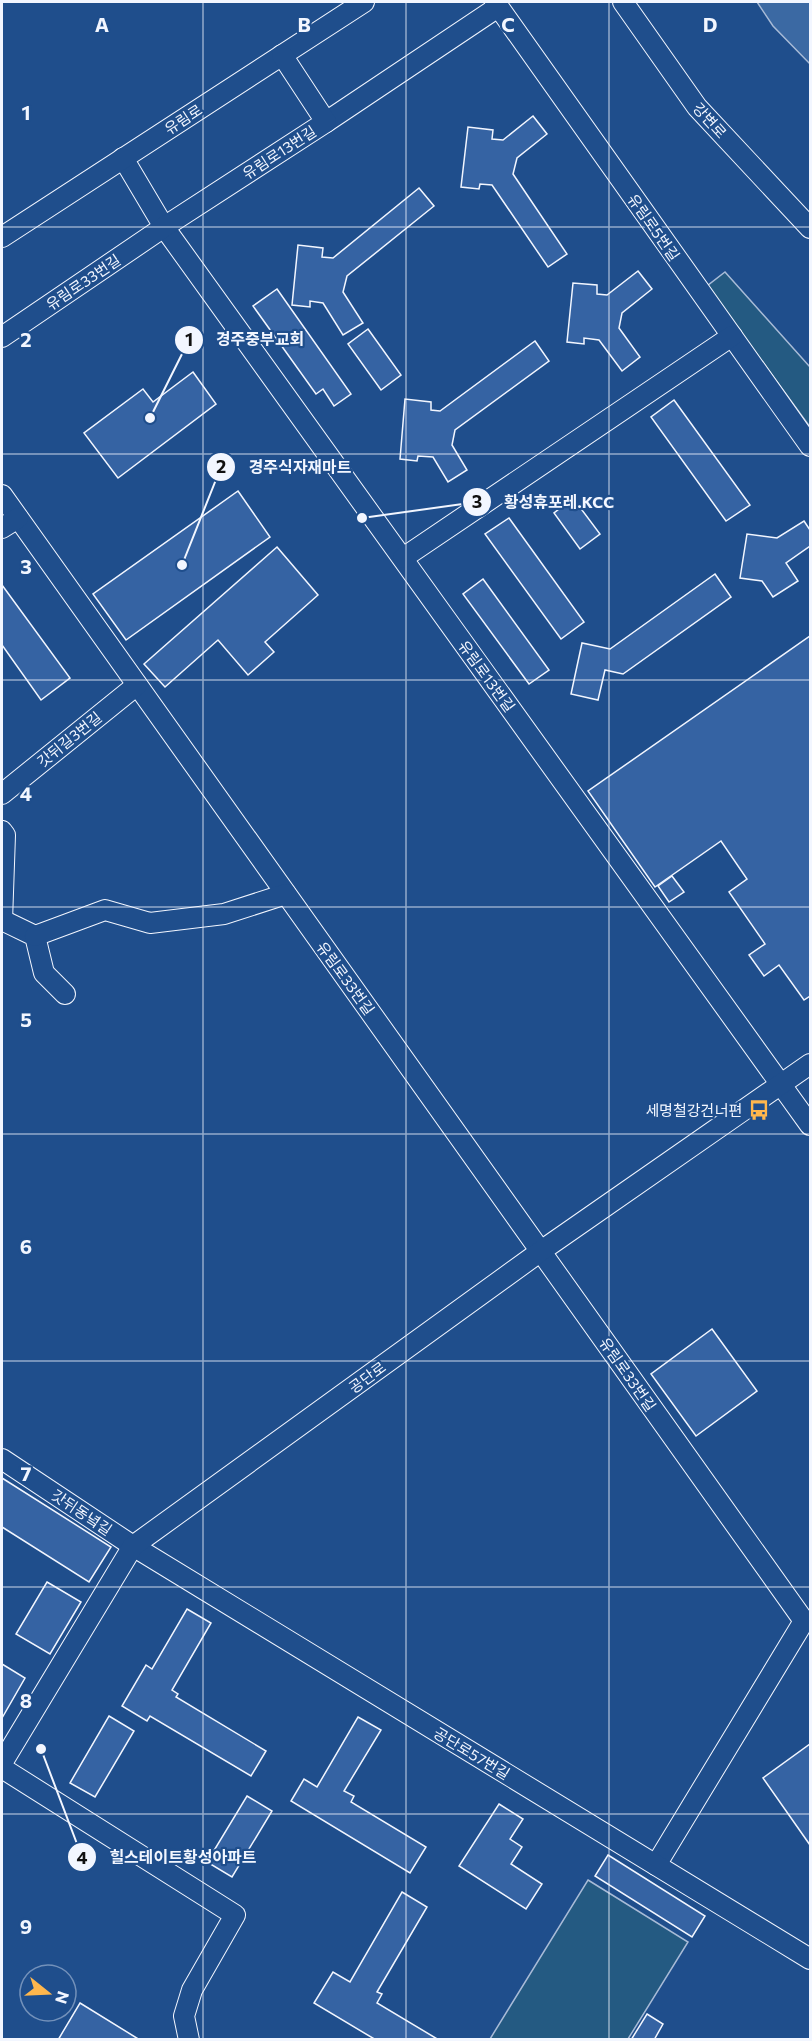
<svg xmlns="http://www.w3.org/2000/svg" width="812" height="2041" viewBox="0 0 812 2041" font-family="Commissioner,'Noto Sans KR',sans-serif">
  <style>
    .green { fill: #245a82; stroke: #a8bbd7; stroke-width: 1.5 }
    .water { fill: #3b69a3; stroke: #a8bbd7; stroke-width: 1.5 }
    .building { fill: #3563a3; stroke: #f2f6ff; stroke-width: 1.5 }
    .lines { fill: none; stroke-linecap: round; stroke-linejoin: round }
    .minor-casing { stroke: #f2f6ff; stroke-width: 22 }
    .minor { stroke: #1f4e8c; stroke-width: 20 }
    .grid { fill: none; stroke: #f2f6ff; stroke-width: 1.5; stroke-opacity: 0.55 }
    .labels { text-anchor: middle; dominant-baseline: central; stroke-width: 4.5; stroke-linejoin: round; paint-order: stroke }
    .street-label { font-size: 15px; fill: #f2f6ff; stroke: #1f4e8c }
    .poi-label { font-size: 15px; fill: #f2f6ff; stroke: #1f4e8c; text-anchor: end }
    .grid-label { font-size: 20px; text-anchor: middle; font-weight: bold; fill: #f2f6ff; stroke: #1f4e8c; stroke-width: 4.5; stroke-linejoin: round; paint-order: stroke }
    .leader { fill: none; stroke: #f2f6ff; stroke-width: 2 }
    .callout-dot { fill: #f2f6ff; stroke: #1f4e8c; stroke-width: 2 }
    .mark-label { font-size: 18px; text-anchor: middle; font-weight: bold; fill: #111 }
    .callout-label { font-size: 16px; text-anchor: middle; font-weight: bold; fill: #f2f6ff; stroke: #1f4e8c; stroke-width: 4.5; stroke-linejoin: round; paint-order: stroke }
  </style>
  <rect width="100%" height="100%" fill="#1f4e8c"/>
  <g class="green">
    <path d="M 725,272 L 810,367 L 810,427 L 707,286 Z"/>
    <path d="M 588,1880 L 688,1942 L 628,2039 L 490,2039 Z"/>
  </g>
  <path class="water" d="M 757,2 L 810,2 L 810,64 L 773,26 Z"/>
  <g class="building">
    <path d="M 533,116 L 547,134 L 517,158 L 513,174 L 567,254 L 548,267 L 492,185 L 480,184 L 479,189 L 461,187 L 468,127 L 493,130 L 492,139 L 503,140 Z"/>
    <path d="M 419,188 L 434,206 L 347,276 L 343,292 L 363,323 L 343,335 L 323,303 L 310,301 L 310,307 L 292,305 L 298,245 L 323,248 L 322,257 L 333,258 Z"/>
    <path d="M 638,271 L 652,289 L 622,313 L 619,328 L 640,357 L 622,371 L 599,340 L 584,338 L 584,344 L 567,342 L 573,283 L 597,285 L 597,294 L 607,295 Z"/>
    <path d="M 277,289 L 351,394 L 334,406 L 323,389 L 316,394 L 253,306 Z"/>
    <path d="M 368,329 L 401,375 L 381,390 L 348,344 Z"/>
    <path d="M 535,341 L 549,361 L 455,430 L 452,445 L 467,470 L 448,482 L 433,457 L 418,456 L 417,461 L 400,459 L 405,399 L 431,402 L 431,410 L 440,411 Z"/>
    <path d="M 193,372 L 216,404 L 118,478 L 84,433 L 143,389 L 153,402 Z"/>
    <path d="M 674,400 L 750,505 L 726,521 L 651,417 Z"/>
    <path d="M 238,491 L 270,537 L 126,640 L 93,594 Z"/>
    <path d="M 573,498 L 600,534 L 580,549 L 554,513 Z"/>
    <path d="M 509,518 L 584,622 L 561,639 L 485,534 Z"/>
    <path d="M 804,521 L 810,530 L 810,546 L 786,563 L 798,581 L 773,597 L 762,581 L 740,578 L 747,534 L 777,538 Z"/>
    <path d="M 277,547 L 318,595 L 265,642 L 274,652 L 248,675 L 218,640 L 165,687 L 144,664 Z"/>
    <path d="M 715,574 L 731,597 L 623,674 L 605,670 L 598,700 L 571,694 L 582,643 L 610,649 Z"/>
    <path d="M 483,579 L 549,670 L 529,684 L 463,594 Z"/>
    <path d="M 2,585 L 70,678 L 41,700 L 2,645 Z"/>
    <path d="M 810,636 L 810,996 L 804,1000 L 779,965 L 764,976 L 749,955 L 765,944 L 729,892 L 747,879 L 721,841 L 655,887 L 588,791 Z"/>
    <path d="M 672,876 L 684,892 L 669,902 L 658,886 Z"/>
    <path d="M 712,1329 L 757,1391 L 696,1436 L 651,1374 Z"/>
    <path d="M 2,1478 L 111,1547 L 89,1582 L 2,1527 Z"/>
    <path d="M 47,1582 L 81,1602 L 50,1654 L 16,1634 Z"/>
    <path d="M 187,1609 L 211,1623 L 172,1690 L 178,1694 L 176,1697 L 266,1751 L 251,1776 L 150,1716 L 147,1721 L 122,1706 L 146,1665 L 152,1669 Z"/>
    <path d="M 2,1664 L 25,1678 L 2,1718 Z"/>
    <path d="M 109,1716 L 134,1731 L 95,1797 L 70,1783 Z"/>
    <path d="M 358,1717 L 381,1730 L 344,1791 L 354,1796 L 351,1802 L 426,1847 L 410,1873 L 291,1801 L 304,1779 L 317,1787 Z"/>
    <path d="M 810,1744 L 810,1845 L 763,1778 Z"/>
    <path d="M 247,1796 L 272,1811 L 232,1877 L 207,1862 Z"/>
    <path d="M 499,1804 L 523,1819 L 510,1839 L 522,1847 L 511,1864 L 542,1884 L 526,1909 L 459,1866 Z"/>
    <path d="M 608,1855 L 705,1916 L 692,1937 L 595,1876 Z"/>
    <path d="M 402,1892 L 427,1907 L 377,1992 L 382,1994 L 377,2003 L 439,2040 L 376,2040 L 314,2003 L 333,1972 L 350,1982 Z"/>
    <path d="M 80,2003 L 140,2040 L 58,2040 Z"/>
    <path d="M 647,2014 L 663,2024 L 654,2040 L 631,2040 Z"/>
  </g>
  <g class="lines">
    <g class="minor-casing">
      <g id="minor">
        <path d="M 495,2 L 810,446"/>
        <path d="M 623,2 L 697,107 L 810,228"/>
        <path d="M 326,122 L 498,7"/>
        <path d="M 123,158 L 164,227 L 810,1125"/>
        <path d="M 2,237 L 364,2"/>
        <path d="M 2,337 L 164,227 L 326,122 L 282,55"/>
        <path d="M 2,495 L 804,1621 L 656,1865"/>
        <path d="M 2,528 L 18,518"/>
        <path d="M 403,558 L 732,336"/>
        <path d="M 2,794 L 137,685"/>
        <path d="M 2,831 L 5,835 L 2,921"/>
        <path d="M 2,920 L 35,936 L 44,973 L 65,994"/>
        <path d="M 35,936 L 105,910 L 150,923 L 224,914 L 286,894"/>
        <path d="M 2,1459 L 133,1546 L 810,1959"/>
        <path d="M 2,1763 L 133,1546 L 541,1251 L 810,1064"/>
        <path d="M 2,1768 L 235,1915 L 192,1990 L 184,2016 L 189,2040"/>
      </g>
    </g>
    <use href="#minor" class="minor"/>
  </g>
  <path class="grid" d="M 203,2 L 203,2040M 406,2 L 406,2040M 609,2 L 609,2040M 2,227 L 810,227M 2,454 L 810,454M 2,680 L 810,680M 2,907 L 810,907M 2,1134 L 810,1134M 2,1361 L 810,1361M 2,1587 L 810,1587M 2,1814 L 810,1814"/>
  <defs>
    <g id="bus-bare" transform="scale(1.62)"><path d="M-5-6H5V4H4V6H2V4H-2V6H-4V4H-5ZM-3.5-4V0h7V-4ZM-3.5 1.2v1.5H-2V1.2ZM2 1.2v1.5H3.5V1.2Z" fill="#ffb74d" stroke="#1f4e8c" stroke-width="2.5" paint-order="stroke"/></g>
  </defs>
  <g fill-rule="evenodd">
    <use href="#bus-bare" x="759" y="1110"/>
  </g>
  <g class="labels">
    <g class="street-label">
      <text transform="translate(183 119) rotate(-33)">유림로</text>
      <text transform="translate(710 120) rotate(48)">강변로</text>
      <text transform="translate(279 152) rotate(-33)">유림로13번길</text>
      <text transform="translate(654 227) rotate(55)">유림로5번길</text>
      <text transform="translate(83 282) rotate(-34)">유림로33번길</text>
      <text transform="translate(487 676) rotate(54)">유림로13번길</text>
      <text transform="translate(69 739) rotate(-39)">갓뒤길3번길</text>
      <text transform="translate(346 978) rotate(54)">유림로33번길</text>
      <text transform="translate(628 1374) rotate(55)">유림로33번길</text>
      <text transform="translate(367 1377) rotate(-36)">공단로</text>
      <text transform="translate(82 1512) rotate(34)">갓뒤동녘길</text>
      <text transform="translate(472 1753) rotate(31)">공단로57번길</text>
    </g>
    <g class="poi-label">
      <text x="742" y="1110">세명철강건너편</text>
    </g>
  </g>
  <g class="grid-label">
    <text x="102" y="32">A</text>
    <text x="304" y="32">B</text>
    <text x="508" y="32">C</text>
    <text x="710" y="32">D</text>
    <text x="26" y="120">1</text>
    <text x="26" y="347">2</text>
    <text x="26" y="574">3</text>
    <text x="26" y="801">4</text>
    <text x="26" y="1027">5</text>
    <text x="26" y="1254">6</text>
    <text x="26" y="1481">7</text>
    <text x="26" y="1708">8</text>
    <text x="26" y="1934">9</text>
  </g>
  <path class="leader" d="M150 418L189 340M182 565L221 467M362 518L477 502M41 1749L82 1857"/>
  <g class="callout-dot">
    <circle cx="150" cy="418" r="6"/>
    <circle cx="182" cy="565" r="6"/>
    <circle cx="362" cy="518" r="6"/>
    <circle cx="41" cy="1749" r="6"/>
    <circle cx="189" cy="340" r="15"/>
    <circle cx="221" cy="467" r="15"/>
    <circle cx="477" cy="502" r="15"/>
    <circle cx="82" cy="1857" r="15"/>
  </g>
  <g class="mark-label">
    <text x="189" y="346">1</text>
    <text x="221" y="473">2</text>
    <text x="477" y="508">3</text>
    <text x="82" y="1864">4</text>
  </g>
  <g class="callout-label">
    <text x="260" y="345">경주중부교회</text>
    <text x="300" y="473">경주식자재마트</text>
    <text x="559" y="508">황성휴포레.KCC</text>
    <text x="183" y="1863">힐스테이트황성아파트</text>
  </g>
  <rect width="812" height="2041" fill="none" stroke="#f2f6ff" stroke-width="6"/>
  <g transform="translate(48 1993) rotate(108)"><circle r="28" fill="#1f4e8c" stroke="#7391ba" stroke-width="1.5"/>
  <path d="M0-4.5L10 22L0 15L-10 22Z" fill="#ffb74d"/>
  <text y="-9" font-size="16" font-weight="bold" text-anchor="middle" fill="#f2f6ff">N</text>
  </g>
</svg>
